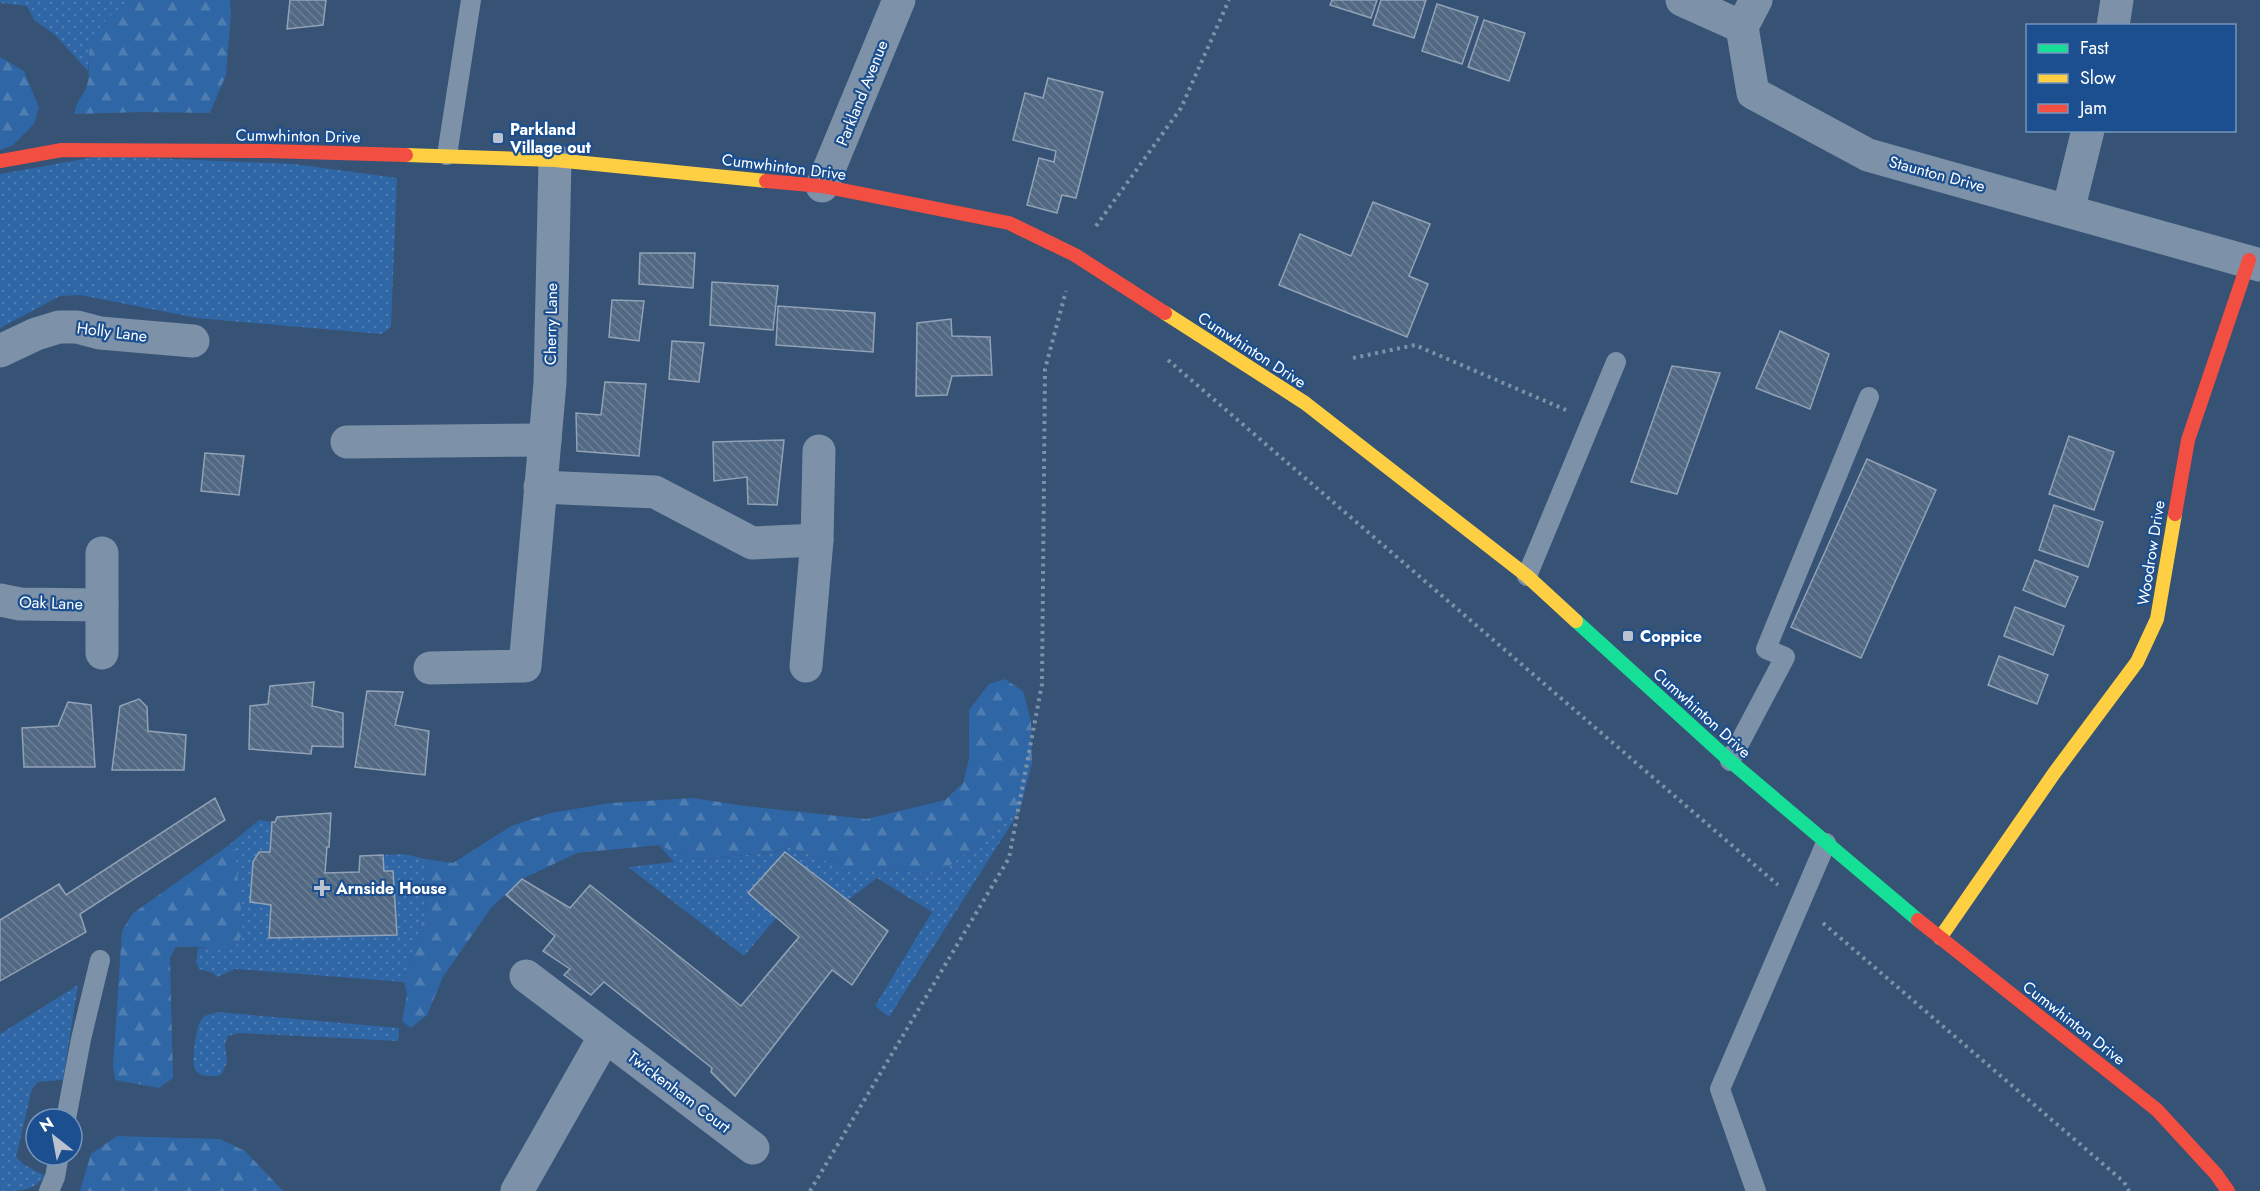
<svg xmlns="http://www.w3.org/2000/svg" width="2260" height="1191" viewBox="0 0 2260 1191" font-family="Jost,sans-serif">
  <style>
    .grass { fill: url(#grass-dots) }
    .forest { fill: url(#forest-firs) }
    .building { fill: url(#building-back-hatch); stroke: #92a2b6; stroke-width: 1.5 }
    .lines { fill: none; stroke-linecap: round; stroke-linejoin: round }
    .path { stroke: #7d92a8; stroke-width: 4; stroke-dasharray: 3 4.5; stroke-linecap: butt }
    .lane { stroke: #7d92a8; stroke-width: 20 }
    .street { stroke: #7d92a8; stroke-width: 33 }
    .fast { stroke: #16e098; stroke-width: 14 }
    .slow { stroke: #ffcf43; stroke-width: 14 }
    .jam { stroke: #f24e42; stroke-width: 14 }
    .poi-dot { fill: #b9c2ce; stroke: #1b4f8f; stroke-width: 2 }
    .labels { text-anchor: middle; dominant-baseline: central; stroke-width: 4.5; stroke-linejoin: round; paint-order: stroke }
    .street-label { font-size: 16px; fill: #fff; stroke: #1b4f8f }
    .poi-label { font-size: 16px; font-weight: bold; fill: #fff; stroke: #1b4f8f; text-anchor: start }
  </style>
  <defs>
    <pattern id="grass-dots" width="8" height="8" patternUnits="userSpaceOnUse" patternTransform="scale(1.5)"><rect width="8" height="8" fill="#2f66a5"/><path d="M2 2h.1M6 6h.1" fill="none" stroke="#4e7db2" stroke-width="1.8" stroke-linecap="round"/></pattern>
    <pattern id="forest-firs" width="22" height="20" patternUnits="userSpaceOnUse" patternTransform="scale(1.5)"><rect width="22" height="20" fill="#2f66a5"/><path d="M5 1l3.5 6h-7zM16 11l3.5 6h-7z" fill="#4e7db2"/></pattern>
    <pattern id="building-back-hatch" width="6" height="6" patternUnits="userSpaceOnUse" patternTransform="scale(1.5)"><rect width="6" height="6" fill="#526984"/><path d="M-1 5l2 2M0 0l6 6M5-1l2 2" fill="none" stroke="#6c8096"/></pattern>
  </defs>
  <rect width="100%" height="100%" fill="#365274"/>
  <g class="grass">
    <path d="M 0,0 L 133,0 L 111,15 L 89,56 L 88,71 L 55,35 L 34,20 L 27,6 L 0,3 Z"/>
    <path d="M 100,156 L 294,164 L 397,178 L 391,327 L 381,334 L 197,318 L 80,295 L 60,296 L 0,328 L 0,174 Z"/>
    <path d="M 1020,810 L 889,1017 L 875,1006 L 932,912 L 877,878 L 848,900 L 784,853 L 748,893 L 777,917 L 744,956 L 628,867 L 674,862 L 659,845 L 692,859 L 772,853 L 789,847 L 845,868 L 871,868 L 938,875 Z"/>
    <path d="M 259,820 L 272,822 L 270,852 L 259,852 L 253,862 L 250,902 L 271,905 L 270,938 L 397,935 L 393,871 L 384,871 L 383,855 L 403,854 L 426,859 L 424,916 L 404,982 L 235,969 L 217,977 L 213,973 L 199,969 L 196,962 L 198,948 L 236,945 L 235,850 L 229,845 Z"/>
    <path d="M 78,985 L 63,1080 L 38,1082 L 32,1089 L 16,1157 L 23,1164 L 45,1176 C 33,1191 22,1191 0,1191 L 0,1034 Z"/>
    <path d="M 218,1012 L 399,1028 L 398,1041 L 239,1033 L 228,1036 L 225,1044 L 227,1062 L 221,1075 C 190,1080 192,1066 195,1042 C 197,1033 197,1022 205,1016 C 208,1014 215,1013 218,1012 Z"/>
  </g>
  <g class="forest">
    <path d="M 133,0 L 230,0 L 231,12 L 226,75 L 210,113 L 144,112 L 74,114 C 77,100 83,96 87,85 C 90,76 88,65 89,56 C 92,29 110,13 133,0 Z"/>
    <path d="M 0,57 L 24,71 L 39,108 L 34,124 L 13,145 L 0,150 Z"/>
    <path d="M 1005,679 L 1023,691 L 1031,721 L 1032,763 L 1020,810 L 938,875 L 871,868 L 845,868 L 789,847 L 772,853 L 692,859 L 659,845 L 577,853 L 522,879 L 491,908 L 443,977 L 427,1015 L 411,1028 L 402,1021 L 407,994 L 404,982 L 424,916 L 426,859 L 453,863 L 511,826 L 550,813 L 611,803 L 693,798 L 745,806 L 866,819 L 945,800 L 963,783 L 969,759 L 969,710 L 989,684 Z"/>
    <path d="M 229,845 L 235,849 L 243,931 L 237,945 L 222,947 L 176,947 L 170,958 L 173,1078 L 159,1088 L 115,1080 L 113,1066 L 122,931 L 132,914 Z"/>
    <path d="M 117,1136 L 220,1139 L 245,1151 L 283,1191 L 80,1191 L 91,1154 Z"/>
  </g>
  <g class="building">
    <path d="M 290,0 L 326,0 L 323,25 L 287,29 Z"/>
    <path d="M 1332,0 L 1377,0 L 1371,18 L 1330,5 Z"/>
    <path d="M 1381,0 L 1426,0 L 1414,38 L 1373,25 Z"/>
    <path d="M 1437,4 L 1478,17 L 1462,64 L 1422,51 Z"/>
    <path d="M 1484,20 L 1525,33 L 1509,81 L 1468,67 Z"/>
    <path d="M 1048,78 L 1103,92 L 1076,198 L 1062,195 L 1057,213 L 1027,205 L 1039,158 L 1054,162 L 1056,151 L 1013,140 L 1025,93 L 1043,98 Z"/>
    <path d="M 1373,202 L 1430,224 L 1409,276 L 1428,284 L 1407,337 L 1279,285 L 1300,234 L 1351,256 Z"/>
    <path d="M 640,253 L 695,253 L 693,288 L 639,284 Z"/>
    <path d="M 712,282 L 778,286 L 773,330 L 710,325 Z"/>
    <path d="M 612,300 L 644,301 L 639,341 L 609,337 Z"/>
    <path d="M 778,306 L 875,313 L 873,352 L 776,345 Z"/>
    <path d="M 951,319 L 952,336 L 990,337 L 992,375 L 952,376 L 947,395 L 916,396 L 917,323 Z"/>
    <path d="M 1780,331 L 1829,354 L 1810,409 L 1756,388 Z"/>
    <path d="M 672,341 L 704,343 L 699,382 L 669,379 Z"/>
    <path d="M 1672,366 L 1720,373 L 1677,494 L 1631,482 Z"/>
    <path d="M 605,382 L 646,384 L 639,456 L 577,451 L 576,413 L 601,415 Z"/>
    <path d="M 2069,436 L 2114,452 L 2094,510 L 2049,494 Z"/>
    <path d="M 784,440 L 777,505 L 748,504 L 747,477 L 714,481 L 713,442 Z"/>
    <path d="M 205,453 L 244,456 L 239,495 L 201,491 Z"/>
    <path d="M 1867,459 L 1936,490 L 1861,658 L 1791,627 Z"/>
    <path d="M 2054,505 L 2103,522 L 2088,567 L 2039,550 Z"/>
    <path d="M 2035,560 L 2078,577 L 2065,607 L 2023,590 Z"/>
    <path d="M 2015,607 L 2064,626 L 2053,655 L 2004,636 Z"/>
    <path d="M 1999,656 L 2048,675 L 2037,704 L 1988,685 Z"/>
    <path d="M 314,682 L 312,706 L 343,713 L 343,747 L 312,746 L 311,754 L 249,749 L 250,706 L 268,704 L 270,686 Z"/>
    <path d="M 367,691 L 403,692 L 395,725 L 429,731 L 425,775 L 355,767 Z"/>
    <path d="M 139,699 L 147,707 L 148,731 L 186,735 L 184,770 L 112,770 L 120,706 Z"/>
    <path d="M 68,702 L 91,705 L 95,767 L 24,767 L 22,728 L 58,726 Z"/>
    <path d="M 215,798 L 225,820 L 80,914 L 86,932 L 0,981 L 0,920 L 59,884 L 66,895 Z"/>
    <path d="M 331,813 L 329,847 L 327,847 L 325,873 L 359,872 L 360,856 L 383,855 L 384,871 L 393,871 L 397,935 L 269,938 L 271,905 L 250,902 L 253,862 L 259,852 L 270,852 L 272,822 L 275,822 L 277,817 Z"/>
    <path d="M 785,852 L 888,931 L 852,985 L 832,970 L 735,1096 L 711,1072 L 712,1068 L 604,982 L 591,995 L 564,975 L 570,969 L 543,951 L 555,936 L 506,895 L 522,879 L 570,908 L 590,885 L 741,1006 L 799,937 L 748,893 Z"/>
  </g>
  <g class="lines">
    <g class="path">
      <path d="M 1096,226 L 1181,108 L 1229,0"/>
      <path d="M 1353,358 L 1415,345 L 1566,410"/>
      <path d="M 1168,360 L 1778,885"/>
      <path d="M 1823,923 L 2124,1182 L 2129,1191"/>
      <path d="M 810,1191 L 1009,858 L 1042,684 L 1045,369 L 1066,291"/>
    </g>
    <g class="lane">
      <path d="M 447,155 L 471,0"/>
      <path d="M 1527,576 L 1616,362"/>
      <path d="M 1730,761 L 1785,657 L 1766,649 L 1869,397"/>
      <path d="M 66,1119 L 81,1039 L 100,960"/>
      <path d="M 49,1191 L 55,1177 L 59,1155"/>
      <path d="M 1756,1191 L 1720,1089 L 1826,843"/>
    </g>
    <g class="street">
      <path d="M 1682,0 L 1742,27 L 1753,93 L 1868,155 L 2260,265"/>
      <path d="M 2113,26 L 2117,0"/>
      <path d="M 1742,27 L 1756,0"/>
      <path d="M 822,186 L 899,0"/>
      <path d="M 2068,211 L 2088,130"/>
      <path d="M 0,351 L 36,334 L 59,327 L 77,327 L 100,333 L 193,341"/>
      <path d="M 347,442 L 545,440"/>
      <path d="M 540,487 L 655,492 L 752,543 L 817,540 L 819,451"/>
      <path d="M 0,600 L 20,604 L 102,605"/>
      <path d="M 102,653 L 102,553"/>
      <path d="M 806,666 L 817,540"/>
      <path d="M 430,668 L 525,666 L 550,383 L 555,160"/>
      <path d="M 526,976 L 753,1148"/>
      <path d="M 517,1191 L 605,1036"/>
    </g>
    <path class="fast" d="M 1576,621 L 1730,761 L 1918,920"/>
    <g class="slow">
      <path d="M 406,155 L 555,160 L 766,181"/>
      <path d="M 1165,313 L 1305,403 L 1527,576 L 1576,621"/>
      <path d="M 1940,938 L 2055,772 L 2137,662 L 2157,619 L 2175,514"/>
    </g>
    <g class="jam">
      <path d="M 0,161 L 62,150 L 268,151 L 406,155"/>
      <path d="M 766,181 L 822,186 L 1009,223 L 1075,255 L 1165,313"/>
      <path d="M 2175,514 L 2188,440 L 2249,260"/>
      <path d="M 1918,920 L 2157,1110 L 2216,1174 L 2228,1191"/>
    </g>
  </g>
  <g class="poi-dot">
    <rect x="492" y="132" width="12" height="12" rx="3"/>
    <rect x="1622" y="630" width="12" height="12" rx="3"/>
    <path d="M319 879h6v6h6v6h-6v6h-6v-6h-6v-6h6z"/>
  </g>
  <g class="labels">
    <g class="street-label">
      <text transform="translate(862 93) rotate(-68)">Parkland Avenue</text>
      <text transform="translate(298 136) rotate(1)">Cumwhinton Drive</text>
      <text transform="translate(784 167) rotate(7)">Cumwhinton Drive</text>
      <text transform="translate(1937 174) rotate(15)">Staunton Drive</text>
      <text transform="translate(551 324) rotate(-89)">Cherry Lane</text>
      <text transform="translate(112 332) rotate(7)">Holly Lane</text>
      <text transform="translate(1252 350) rotate(33)">Cumwhinton Drive</text>
      <text transform="translate(2151 553) rotate(-81)">Woodrow Drive</text>
      <text transform="translate(51 603) rotate(2)">Oak Lane</text>
      <text transform="translate(1702 713) rotate(42)">Cumwhinton Drive</text>
      <text transform="translate(2074 1023) rotate(38)">Cumwhinton Drive</text>
      <text transform="translate(679 1092) rotate(37)">Twickenham Court</text>
    </g>
    <g class="poi-label">
      <text x="510" y="129">Parkland<tspan x="510" dy="18">Village out</tspan></text>
      <text x="1640" y="636">Coppice</text>
      <text x="336" y="888">Arnside House</text>
    </g>
  </g>
  <rect x="2026" y="24" width="210" height="108" fill="#1b4f8f" stroke="#7695bc" stroke-width="1.5"/>
  <rect x="2038" y="44" width="30" height="9" fill="#16e098" stroke="#7695bc" stroke-width="1.5"/>
  <text x="2080" y="54" font-size="18" fill="#ffffff">Fast</text>
  <rect x="2038" y="74" width="30" height="9" fill="#ffcf43" stroke="#7695bc" stroke-width="1.5"/>
  <text x="2080" y="84" font-size="18" fill="#ffffff">Slow</text>
  <rect x="2038" y="104" width="30" height="9" fill="#f24e42" stroke="#7695bc" stroke-width="1.5"/>
  <text x="2080" y="114" font-size="18" fill="#ffffff">Jam</text>
  <g transform="translate(54 1137) rotate(329)"><circle r="28" fill="#1b4f8f" stroke="#7695bc" stroke-width="1.5"/>
  <path d="M0-4.5L10 22L0 15L-10 22Z" fill="#b9c2ce"/>
  <text y="-9" font-size="16" font-weight="bold" text-anchor="middle" fill="#ffffff">N</text>
  </g>
</svg>
